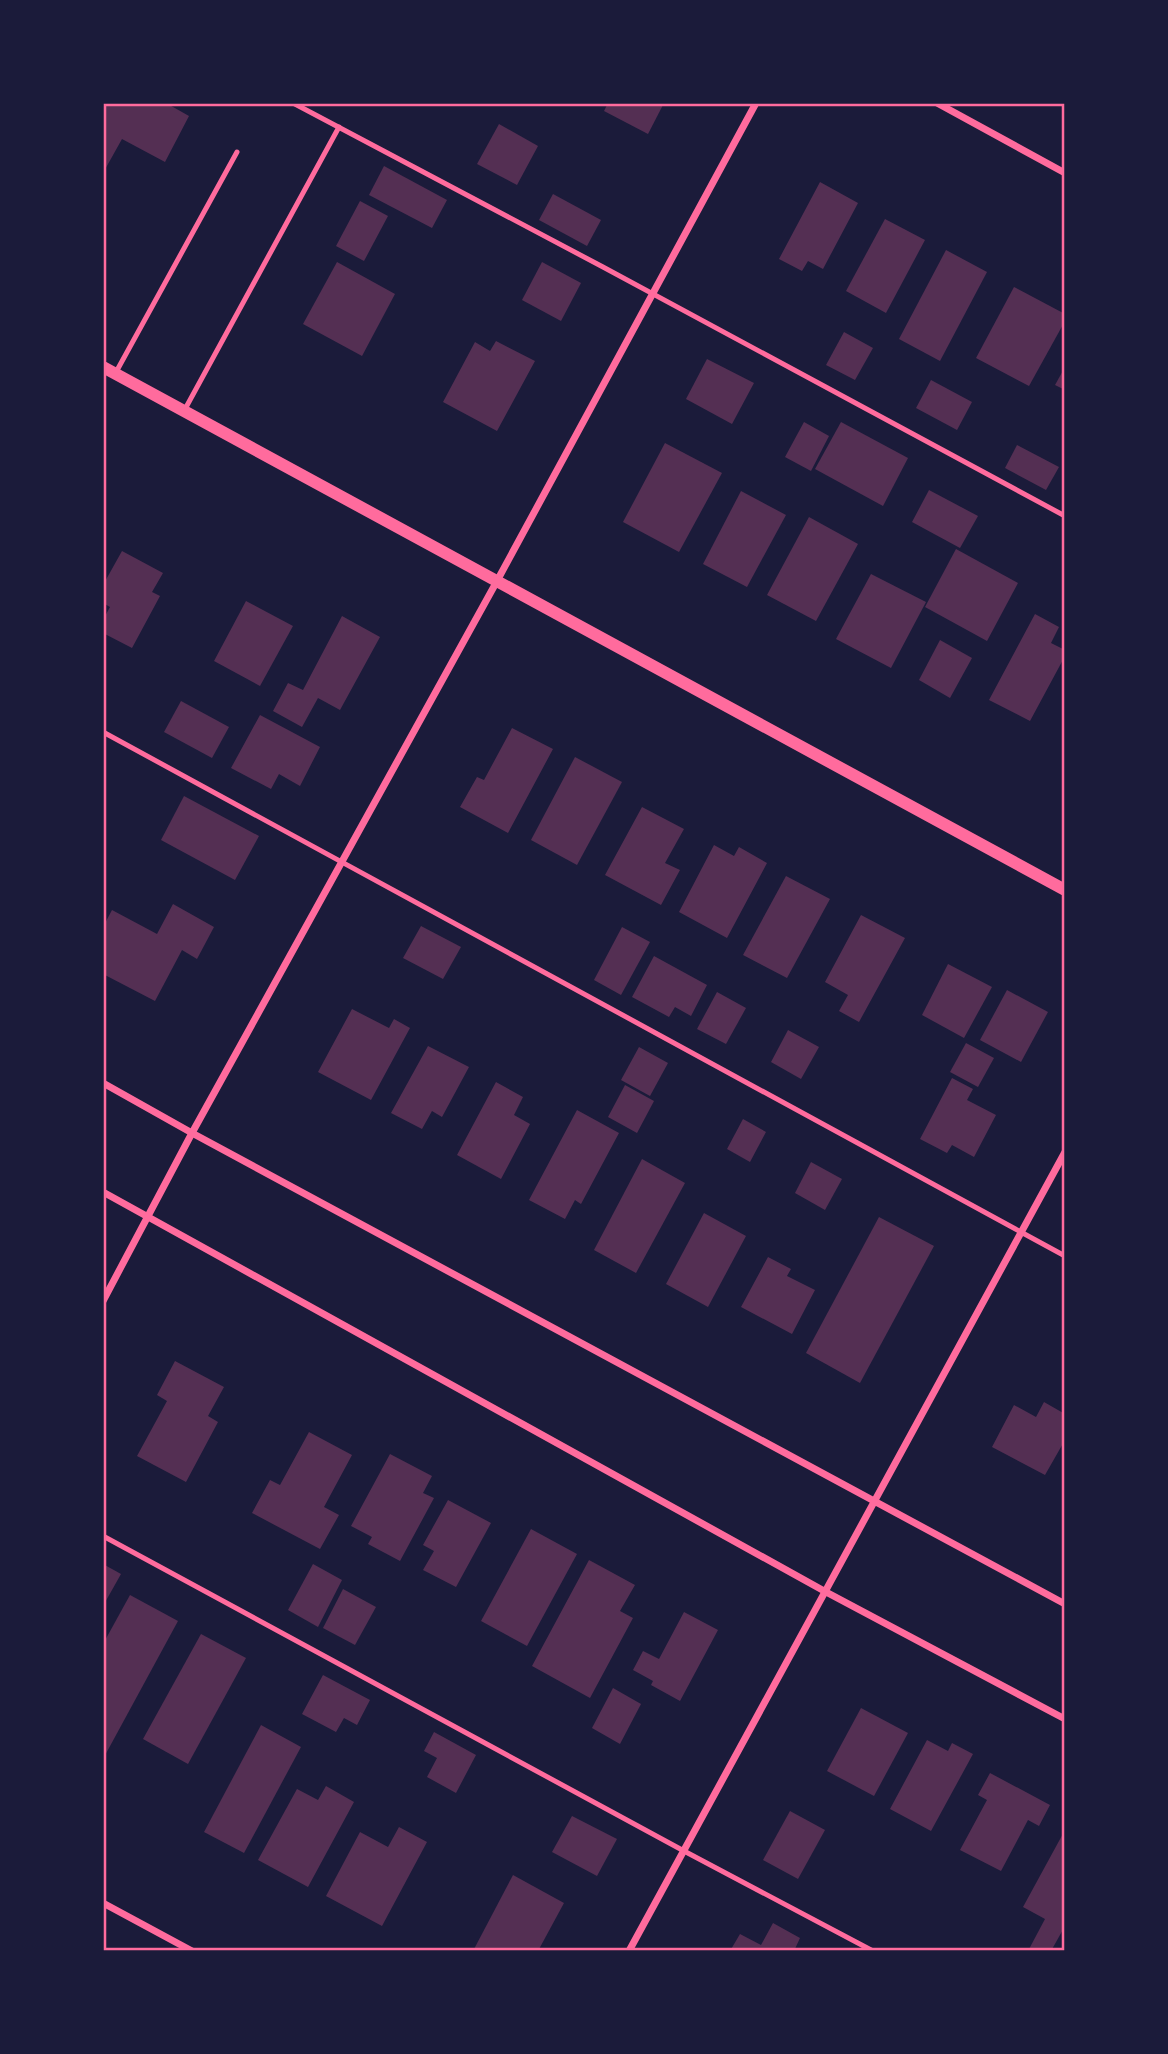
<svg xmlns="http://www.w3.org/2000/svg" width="1168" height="2054" viewBox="0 0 1168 2054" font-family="'Roboto Condensed',sans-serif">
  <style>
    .building { fill: #542f53 }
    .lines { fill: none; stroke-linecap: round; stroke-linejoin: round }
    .service { stroke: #ff6b9d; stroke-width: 5 }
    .minor { stroke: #ff6b9d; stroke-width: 7 }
    .tertiary { stroke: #ff6b9d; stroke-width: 12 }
    .neatline { fill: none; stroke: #ff6b9d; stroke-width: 2.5 }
  </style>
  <rect width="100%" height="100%" fill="#1b1b3a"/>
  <g class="building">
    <path d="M 103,103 L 166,103 L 189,116 L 165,162 L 122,139 L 103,173 Z"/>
    <path d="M 608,103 L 664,103 L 648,134 L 604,111 Z"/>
    <path d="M 499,124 L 538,146 L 517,185 L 477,164 Z"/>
    <path d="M 384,166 L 447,200 L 432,228 L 369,195 Z"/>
    <path d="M 820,182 L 858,203 L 823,269 L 808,261 L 802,271 L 779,259 Z"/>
    <path d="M 553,194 L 601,220 L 587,246 L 539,220 Z"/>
    <path d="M 360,201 L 388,216 L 364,261 L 336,246 Z"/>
    <path d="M 885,219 L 925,240 L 886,313 L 846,291 Z"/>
    <path d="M 946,250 L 987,272 L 940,361 L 899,339 Z"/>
    <path d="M 337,262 L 395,294 L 362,356 L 303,324 Z"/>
    <path d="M 542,262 L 581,283 L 561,321 L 522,300 Z"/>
    <path d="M 1014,287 L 1065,314 L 1065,321 L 1029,386 L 976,358 Z"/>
    <path d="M 844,332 L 873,348 L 855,380 L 826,365 Z"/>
    <path d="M 496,341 L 535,361 L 497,431 L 443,402 L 475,342 L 490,351 Z"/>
    <path d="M 707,359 L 754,383 L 732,424 L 686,399 Z"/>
    <path d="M 1065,367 L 1065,390 L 1055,385 Z"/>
    <path d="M 931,380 L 972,402 L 957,430 L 916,408 Z"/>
    <path d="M 804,422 L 829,436 L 811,471 L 785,457 Z"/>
    <path d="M 841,422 L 908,458 L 883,506 L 815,469 Z"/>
    <path d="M 665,443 L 722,473 L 679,552 L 623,522 Z"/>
    <path d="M 1017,445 L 1059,467 L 1046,490 L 1005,468 Z"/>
    <path d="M 929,490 L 978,516 L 960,548 L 912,522 Z"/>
    <path d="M 741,491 L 786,515 L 747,587 L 703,564 Z"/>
    <path d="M 809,517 L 858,544 L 816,621 L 767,595 Z"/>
    <path d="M 956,549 L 1018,583 L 987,641 L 925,607 Z"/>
    <path d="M 122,551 L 163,573 L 152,592 L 160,596 L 132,648 L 103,633 L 103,620 L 110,607 L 103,603 L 103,585 Z"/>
    <path d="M 871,574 L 926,602 L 891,668 L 836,639 Z"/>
    <path d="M 246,601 L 293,626 L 260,686 L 214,661 Z"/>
    <path d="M 1035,614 L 1059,627 L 1051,643 L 1065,650 L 1065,656 L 1030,721 L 989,700 Z"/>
    <path d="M 342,616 L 380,637 L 340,710 L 318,698 L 302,727 L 273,711 L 288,683 L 303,690 Z"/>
    <path d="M 940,640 L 972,658 L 950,698 L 919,680 Z"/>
    <path d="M 181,701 L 229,727 L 212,758 L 164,732 Z"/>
    <path d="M 260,715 L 320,747 L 300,786 L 279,774 L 271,789 L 231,768 Z"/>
    <path d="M 512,728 L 553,749 L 508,833 L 460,807 L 477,777 L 484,780 Z"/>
    <path d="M 575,757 L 622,782 L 577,865 L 531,840 Z"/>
    <path d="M 184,796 L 259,836 L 235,880 L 161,840 Z"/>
    <path d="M 642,807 L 684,829 L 665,863 L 680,870 L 661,905 L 605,875 Z"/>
    <path d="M 714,845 L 734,856 L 739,847 L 767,863 L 727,938 L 679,912 Z"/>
    <path d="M 786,876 L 830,899 L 787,978 L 743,955 Z"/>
    <path d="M 173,904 L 214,927 L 197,959 L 182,950 L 155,1001 L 103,974 L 103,927 L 112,910 L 157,934 Z"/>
    <path d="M 861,915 L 905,938 L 859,1022 L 839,1011 L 848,995 L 825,982 Z"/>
    <path d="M 421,926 L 461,947 L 443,979 L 403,958 Z"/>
    <path d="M 622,927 L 650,942 L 621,995 L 594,980 Z"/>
    <path d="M 654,956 L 707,985 L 691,1016 L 675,1007 L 669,1017 L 632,997 Z"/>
    <path d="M 948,964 L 992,987 L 964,1038 L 922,1015 Z"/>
    <path d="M 1007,990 L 1048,1012 L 1021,1062 L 980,1040 Z"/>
    <path d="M 717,992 L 746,1008 L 726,1044 L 697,1029 Z"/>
    <path d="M 352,1009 L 389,1028 L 394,1019 L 410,1028 L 371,1100 L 318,1072 Z"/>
    <path d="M 788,1030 L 819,1047 L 801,1079 L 771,1062 Z"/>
    <path d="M 966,1043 L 994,1058 L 978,1087 L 950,1072 Z"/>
    <path d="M 428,1046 L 469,1067 L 442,1117 L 432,1111 L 422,1129 L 391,1113 Z"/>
    <path d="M 639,1047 L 668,1063 L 650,1096 L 621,1080 Z"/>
    <path d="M 952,1078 L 973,1089 L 967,1100 L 996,1115 L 974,1157 L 952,1145 L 947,1153 L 920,1139 Z"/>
    <path d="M 496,1082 L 523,1097 L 514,1115 L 530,1124 L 501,1179 L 457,1155 Z"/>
    <path d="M 625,1085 L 654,1101 L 637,1133 L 608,1117 Z"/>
    <path d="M 577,1110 L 619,1133 L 581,1204 L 575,1200 L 565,1219 L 529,1200 Z"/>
    <path d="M 743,1119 L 766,1132 L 750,1162 L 727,1149 Z"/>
    <path d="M 642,1159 L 685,1183 L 636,1273 L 594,1250 Z"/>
    <path d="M 811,1162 L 842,1179 L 825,1210 L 795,1193 Z"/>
    <path d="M 704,1213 L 746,1236 L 708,1307 L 666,1284 Z"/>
    <path d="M 879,1217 L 934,1246 L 860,1383 L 806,1353 Z"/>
    <path d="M 768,1257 L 791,1269 L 787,1276 L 815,1290 L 792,1334 L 741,1307 Z"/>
    <path d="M 175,1361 L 224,1387 L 208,1416 L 218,1422 L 186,1482 L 137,1456 L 167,1401 L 157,1395 Z"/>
    <path d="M 1044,1402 L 1065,1414 L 1065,1440 L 1045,1475 L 992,1447 L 1014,1405 L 1036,1417 Z"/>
    <path d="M 309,1432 L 352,1455 L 324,1507 L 339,1515 L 320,1549 L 252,1513 L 270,1480 L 280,1485 Z"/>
    <path d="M 390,1454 L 432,1476 L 423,1493 L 434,1498 L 400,1561 L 368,1544 L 372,1537 L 351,1526 Z"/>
    <path d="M 448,1500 L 491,1523 L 456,1587 L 423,1570 L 434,1551 L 423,1545 Z"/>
    <path d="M 531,1529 L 577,1554 L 527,1646 L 481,1621 Z"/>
    <path d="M 589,1560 L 635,1585 L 620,1611 L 633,1618 L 590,1698 L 532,1666 Z"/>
    <path d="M 103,1564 L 121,1574 L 103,1606 Z"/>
    <path d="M 313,1564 L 342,1580 L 318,1627 L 288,1610 Z"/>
    <path d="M 343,1589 L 376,1607 L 355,1645 L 323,1628 Z"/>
    <path d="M 130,1595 L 178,1621 L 103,1759 L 103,1644 Z"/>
    <path d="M 684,1612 L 718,1630 L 680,1701 L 651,1685 L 653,1681 L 633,1670 L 643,1651 L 659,1659 Z"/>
    <path d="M 201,1634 L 246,1658 L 188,1764 L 143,1739 Z"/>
    <path d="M 323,1675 L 370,1700 L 357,1725 L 344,1718 L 336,1732 L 302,1714 Z"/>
    <path d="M 613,1688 L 641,1704 L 620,1744 L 592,1728 Z"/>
    <path d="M 861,1708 L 908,1733 L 874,1796 L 827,1771 Z"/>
    <path d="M 261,1725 L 301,1747 L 244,1853 L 204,1832 Z"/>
    <path d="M 434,1732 L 476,1755 L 456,1793 L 427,1777 L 437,1758 L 424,1751 Z"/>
    <path d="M 927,1740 L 948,1751 L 952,1743 L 973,1754 L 931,1831 L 890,1809 Z"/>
    <path d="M 990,1773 L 1050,1805 L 1039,1826 L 1028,1820 L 1001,1871 L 960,1850 L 987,1800 L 978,1795 Z"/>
    <path d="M 326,1786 L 354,1802 L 308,1887 L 258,1860 L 297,1789 L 318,1800 Z"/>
    <path d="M 790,1811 L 825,1830 L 798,1879 L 763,1860 Z"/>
    <path d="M 572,1816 L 617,1839 L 597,1876 L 552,1852 Z"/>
    <path d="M 399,1827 L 427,1842 L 382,1926 L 326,1896 L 360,1832 L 388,1847 Z"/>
    <path d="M 1065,1830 L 1065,1926 L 1051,1951 L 1028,1951 L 1045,1919 L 1023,1907 Z"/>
    <path d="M 513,1875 L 564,1903 L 538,1951 L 473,1951 Z"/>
    <path d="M 773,1923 L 800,1938 L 794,1951 L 730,1951 L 740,1934 L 761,1945 Z"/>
  </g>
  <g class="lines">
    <g class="service">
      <path d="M 293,103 L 603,267 L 1065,516"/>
      <path d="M 115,374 L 237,152"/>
      <path d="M 184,411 L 339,127"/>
      <path d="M 103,732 L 1065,1256"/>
      <path d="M 103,1536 L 684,1851 L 873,1951"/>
    </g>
    <g class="minor">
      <path d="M 937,103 L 1065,173"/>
      <path d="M 103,1083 L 192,1133 L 1065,1604"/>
      <path d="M 103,1192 L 826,1592 L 1065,1719"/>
      <path d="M 103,1301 L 192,1133 L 497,581 L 756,103"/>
      <path d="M 103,1903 L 192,1951"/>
      <path d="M 629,1951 L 1065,1152"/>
    </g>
    <path class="tertiary" d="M 103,367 L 1065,890"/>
  </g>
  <rect width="1168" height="2054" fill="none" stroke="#1b1b3a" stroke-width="210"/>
  <rect x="105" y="105" width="958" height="1844" class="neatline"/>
</svg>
